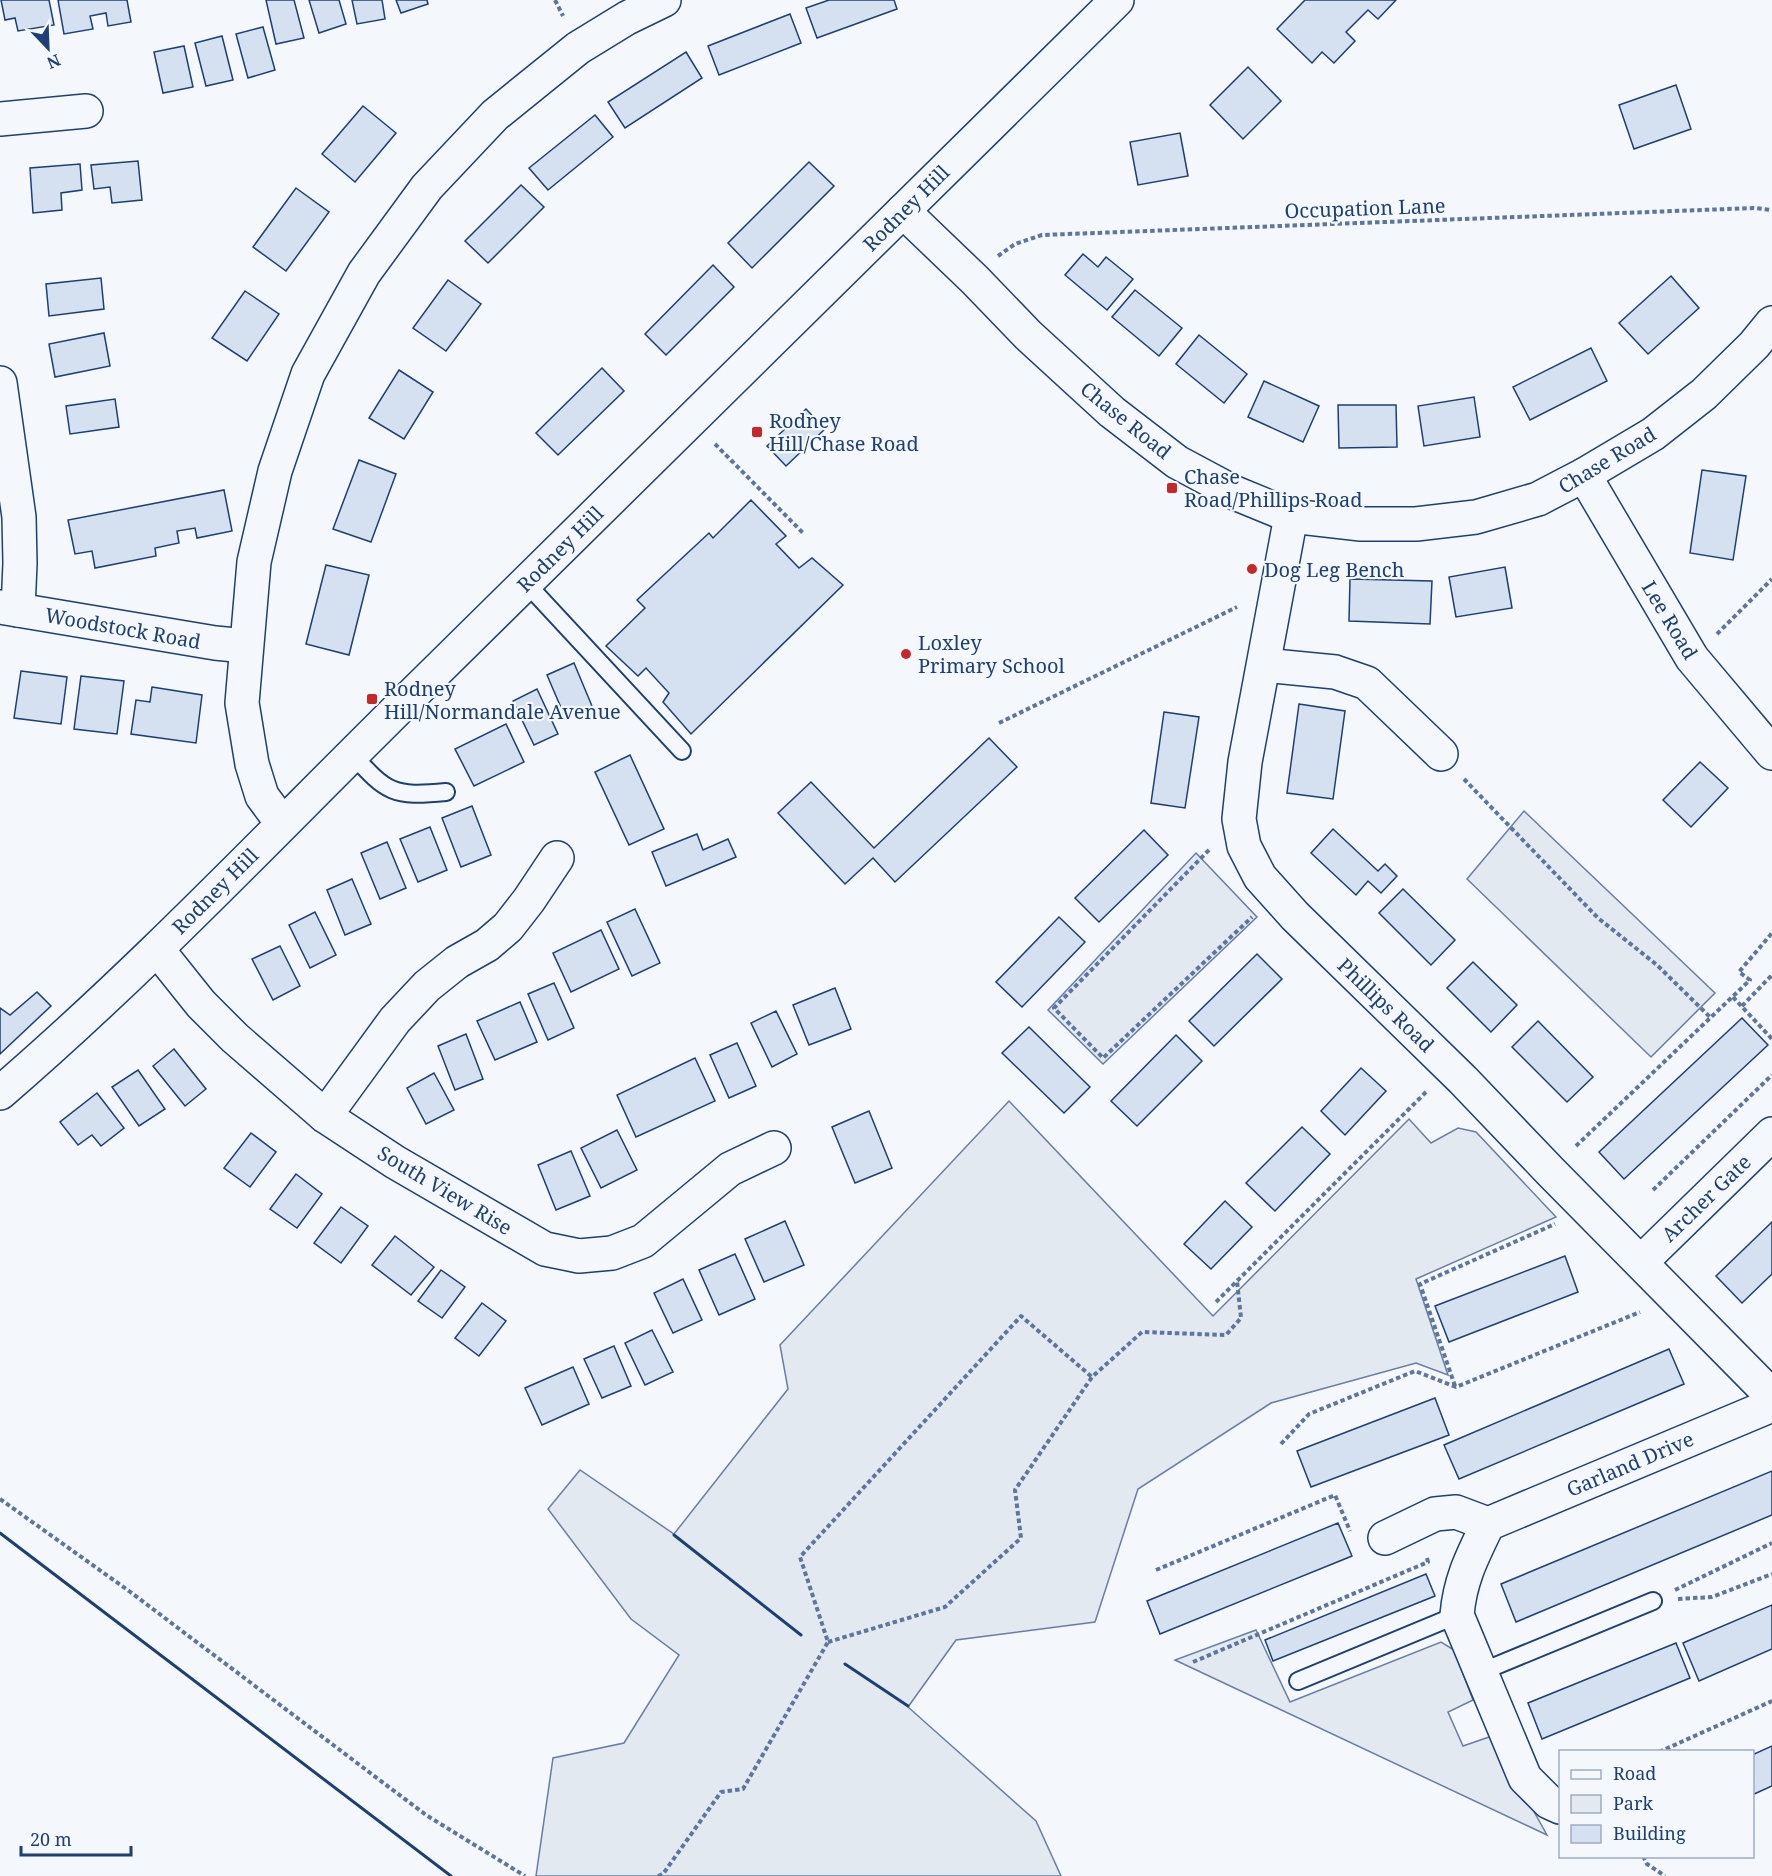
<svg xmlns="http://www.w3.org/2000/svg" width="1772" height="1876" viewBox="0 0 1772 1876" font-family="'Noto Serif',serif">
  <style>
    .green { fill: #e3e9f0; stroke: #687fa3; stroke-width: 1.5 }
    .building { fill: #d5e0f0; stroke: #1d3f73; stroke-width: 1.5 }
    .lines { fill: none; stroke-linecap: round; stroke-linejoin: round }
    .lane-casing { stroke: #1d3f73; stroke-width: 20 }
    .street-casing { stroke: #1d3f73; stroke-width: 36 }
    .secondary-casing { stroke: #1d3f73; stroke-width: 36 }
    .path { stroke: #5e769c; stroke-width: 4; stroke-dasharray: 4.5 3; stroke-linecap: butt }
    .lane { stroke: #f4f7fb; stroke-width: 16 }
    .street { stroke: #f4f7fb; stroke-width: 33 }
    .secondary { stroke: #f4f7fb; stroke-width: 33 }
    .wall { stroke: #1d3f73; stroke-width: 3 }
    .poi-dot { fill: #c62828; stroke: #f4f7fb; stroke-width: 2 }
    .labels { text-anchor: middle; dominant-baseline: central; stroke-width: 4.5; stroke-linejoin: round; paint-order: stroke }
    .street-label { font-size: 20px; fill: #1d3f73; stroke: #f4f7fb }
    .poi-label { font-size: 20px; fill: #1d3f73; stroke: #f4f7fb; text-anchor: start }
  </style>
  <rect width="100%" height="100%" fill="#f4f7fb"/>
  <g class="green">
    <path d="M 1524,811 L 1715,993 L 1651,1057 L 1467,879 Z"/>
    <path d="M 1196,853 L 1257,917 L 1103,1064 L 1048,1010 Z"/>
    <path d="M 1009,1101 L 1213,1316 L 1409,1119 L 1431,1143 L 1458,1128 L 1476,1132 L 1556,1217 L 1416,1279 L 1448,1375 L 1416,1363 L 1271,1403 L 1138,1489 L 1095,1622 L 956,1640 L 908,1707 L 1036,1821 L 1061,1876 L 536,1876 L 553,1758 L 624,1743 L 679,1655 L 631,1619 L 548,1509 L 580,1470 L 674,1534 L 788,1389 L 780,1345 Z"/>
    <path d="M 1256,1630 L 1290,1702 L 1441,1642 L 1454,1650 L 1473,1700 L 1448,1712 L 1463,1746 L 1492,1736 L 1547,1835 L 1175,1660 Z"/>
  </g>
  <g class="building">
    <path d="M 1,0 L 49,0 L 54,25 L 18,31 L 15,18 L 5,20 Z"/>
    <path d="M 58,0 L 127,0 L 131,22 L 108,26 L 106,13 L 90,16 L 93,29 L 64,34 Z"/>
    <path d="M 266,0 L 294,0 L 304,38 L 276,44 Z"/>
    <path d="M 309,0 L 339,0 L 346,24 L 319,33 Z"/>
    <path d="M 352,0 L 382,0 L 385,19 L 357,24 Z"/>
    <path d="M 396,0 L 427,0 L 428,4 L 401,13 Z"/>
    <path d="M 829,0 L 894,0 L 897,9 L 817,38 L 806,8 Z"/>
    <path d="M 1305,0 L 1396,0 L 1378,19 L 1368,10 L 1346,32 L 1355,41 L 1334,63 L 1322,52 L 1312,63 L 1277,29 Z"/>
    <path d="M 790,14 L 801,43 L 719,75 L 708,46 Z"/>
    <path d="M 263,27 L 275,70 L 248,78 L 236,34 Z"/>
    <path d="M 222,36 L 233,80 L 206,86 L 195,43 Z"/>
    <path d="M 184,46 L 193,87 L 163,93 L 154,52 Z"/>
    <path d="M 686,52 L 702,78 L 625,128 L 608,102 Z"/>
    <path d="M 1248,67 L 1281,101 L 1243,139 L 1210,105 Z"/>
    <path d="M 1676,85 L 1691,129 L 1634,149 L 1619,105 Z"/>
    <path d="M 363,106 L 396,133 L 355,182 L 322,154 Z"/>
    <path d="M 595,115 L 613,137 L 548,190 L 529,168 Z"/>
    <path d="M 1180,133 L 1188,176 L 1138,185 L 1130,142 Z"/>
    <path d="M 138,161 L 142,200 L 112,203 L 110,187 L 94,189 L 91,165 Z"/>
    <path d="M 809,162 L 834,186 L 752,268 L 728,243 Z"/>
    <path d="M 80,164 L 82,190 L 61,193 L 62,210 L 33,213 L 30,168 Z"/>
    <path d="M 521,185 L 544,207 L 488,263 L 465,241 Z"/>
    <path d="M 296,188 L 329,212 L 286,271 L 253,247 Z"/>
    <path d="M 1083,254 L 1098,267 L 1106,257 L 1133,279 L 1107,310 L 1065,275 Z"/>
    <path d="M 713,265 L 734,287 L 666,355 L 645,334 Z"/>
    <path d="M 1671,276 L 1699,308 L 1648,354 L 1619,323 Z"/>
    <path d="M 101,278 L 104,309 L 49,316 L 46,284 Z"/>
    <path d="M 448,280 L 481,304 L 446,351 L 413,328 Z"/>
    <path d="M 1135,290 L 1182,328 L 1159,356 L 1112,317 Z"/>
    <path d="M 245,291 L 279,314 L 247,361 L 212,338 Z"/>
    <path d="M 104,333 L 110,366 L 55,377 L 49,344 Z"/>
    <path d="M 1199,335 L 1247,374 L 1224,403 L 1176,364 Z"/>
    <path d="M 1591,348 L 1607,381 L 1530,420 L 1513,387 Z"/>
    <path d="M 602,368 L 624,391 L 558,455 L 536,433 Z"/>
    <path d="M 399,370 L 433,392 L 404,439 L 369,418 Z"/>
    <path d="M 1264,381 L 1319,406 L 1303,442 L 1248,417 Z"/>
    <path d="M 1474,397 L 1480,437 L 1424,446 L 1418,406 Z"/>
    <path d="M 115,399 L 119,427 L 70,434 L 66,406 Z"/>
    <path d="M 1338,405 L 1396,405 L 1397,447 L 1339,448 Z"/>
    <path d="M 806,409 L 825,429 L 786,466 L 767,446 Z"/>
    <path d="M 359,460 L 396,474 L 371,542 L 333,529 Z"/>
    <path d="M 1702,470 L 1746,476 L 1733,560 L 1690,553 Z"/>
    <path d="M 224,490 L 232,531 L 197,538 L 195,528 L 177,531 L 179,543 L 155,548 L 156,556 L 95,568 L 92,551 L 75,554 L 68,520 Z"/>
    <path d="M 751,500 L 786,536 L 776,544 L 799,568 L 812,558 L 843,585 L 691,734 L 663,702 L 669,693 L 646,668 L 638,676 L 606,646 L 645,608 L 637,600 L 709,533 L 713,538 Z"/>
    <path d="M 326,565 L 369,575 L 349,655 L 306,644 Z"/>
    <path d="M 1505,567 L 1512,608 L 1456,617 L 1449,577 Z"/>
    <path d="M 1350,579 L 1432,581 L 1430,624 L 1349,621 Z"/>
    <path d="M 574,663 L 592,706 L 565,717 L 547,675 Z"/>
    <path d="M 21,671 L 67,677 L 61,724 L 14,718 Z"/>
    <path d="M 81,676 L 124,681 L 117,734 L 74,729 Z"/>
    <path d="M 152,687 L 202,695 L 196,743 L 131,734 L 136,700 L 150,702 Z"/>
    <path d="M 537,689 L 558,734 L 534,745 L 513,701 Z"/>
    <path d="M 1299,704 L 1345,711 L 1333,799 L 1287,793 Z"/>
    <path d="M 1164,712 L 1199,717 L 1185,808 L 1151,803 Z"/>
    <path d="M 506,724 L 524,762 L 474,786 L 455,749 Z"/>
    <path d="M 989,738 L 1017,767 L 895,882 L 873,858 L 845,884 L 778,813 L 811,782 L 874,848 Z"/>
    <path d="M 630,755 L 664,829 L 629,845 L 595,772 Z"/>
    <path d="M 1700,762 L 1728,788 L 1691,827 L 1663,800 Z"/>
    <path d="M 472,806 L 491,855 L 461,867 L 442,818 Z"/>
    <path d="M 430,827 L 447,870 L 418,882 L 400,839 Z"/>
    <path d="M 1333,829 L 1378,871 L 1385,864 L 1397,876 L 1381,893 L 1368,881 L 1356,895 L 1311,853 Z"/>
    <path d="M 1144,830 L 1168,855 L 1099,922 L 1075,898 Z"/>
    <path d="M 697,834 L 703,850 L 728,839 L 736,857 L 666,886 L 652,852 Z"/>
    <path d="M 387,842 L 406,888 L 380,899 L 361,853 Z"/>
    <path d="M 352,879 L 371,924 L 345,935 L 327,890 Z"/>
    <path d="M 1403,889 L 1455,940 L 1431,965 L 1379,913 Z"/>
    <path d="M 635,909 L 660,963 L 632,976 L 607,922 Z"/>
    <path d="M 315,912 L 336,955 L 310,968 L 289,925 Z"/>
    <path d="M 1059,917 L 1085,942 L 1022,1007 L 996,982 Z"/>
    <path d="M 601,930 L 619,969 L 571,992 L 553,953 Z"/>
    <path d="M 280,946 L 300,986 L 273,1000 L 252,959 Z"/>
    <path d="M 1257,954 L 1282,979 L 1214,1046 L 1189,1021 Z"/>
    <path d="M 1473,962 L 1517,1005 L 1491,1032 L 1447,988 Z"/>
    <path d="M 554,983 L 574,1028 L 548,1040 L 528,994 Z"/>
    <path d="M 835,988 L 851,1029 L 809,1045 L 793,1005 Z"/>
    <path d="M 37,992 L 51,1006 L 0,1054 L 0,1008 L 10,1015 Z"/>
    <path d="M 520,1002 L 537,1042 L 495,1060 L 477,1021 Z"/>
    <path d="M 776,1011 L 797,1054 L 772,1067 L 751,1023 Z"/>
    <path d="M 1742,1018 L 1768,1045 L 1624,1179 L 1599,1152 Z"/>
    <path d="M 1538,1021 L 1593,1077 L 1567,1102 L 1512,1047 Z"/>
    <path d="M 1029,1027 L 1090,1087 L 1064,1113 L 1002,1053 Z"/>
    <path d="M 466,1034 L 483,1079 L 455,1090 L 438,1046 Z"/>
    <path d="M 1176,1035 L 1202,1061 L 1137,1126 L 1111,1101 Z"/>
    <path d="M 737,1043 L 756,1086 L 729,1098 L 710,1055 Z"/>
    <path d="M 174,1049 L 206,1089 L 185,1106 L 153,1066 Z"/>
    <path d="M 695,1058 L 715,1101 L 636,1137 L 617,1095 Z"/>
    <path d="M 1361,1068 L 1386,1091 L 1345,1135 L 1321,1111 Z"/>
    <path d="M 138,1070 L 165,1109 L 139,1126 L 112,1087 Z"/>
    <path d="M 434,1073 L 454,1110 L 426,1124 L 407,1088 Z"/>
    <path d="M 97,1093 L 124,1128 L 101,1146 L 92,1135 L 78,1145 L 60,1122 Z"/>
    <path d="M 869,1111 L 892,1168 L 855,1183 L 832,1127 Z"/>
    <path d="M 1302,1127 L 1330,1154 L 1275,1211 L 1246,1183 Z"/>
    <path d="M 617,1130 L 637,1170 L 601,1188 L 581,1148 Z"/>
    <path d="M 251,1133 L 276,1152 L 250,1187 L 224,1168 Z"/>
    <path d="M 571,1151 L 590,1196 L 556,1210 L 538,1165 Z"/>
    <path d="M 296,1174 L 322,1194 L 297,1228 L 270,1209 Z"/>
    <path d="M 1225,1201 L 1252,1227 L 1211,1269 L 1184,1244 Z"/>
    <path d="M 341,1207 L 368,1226 L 341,1263 L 314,1243 Z"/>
    <path d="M 785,1221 L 804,1265 L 764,1282 L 745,1239 Z"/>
    <path d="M 1772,1222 L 1772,1274 L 1742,1303 L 1716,1276 Z"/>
    <path d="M 395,1236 L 434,1267 L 411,1295 L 372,1265 Z"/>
    <path d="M 735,1254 L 755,1299 L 719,1315 L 699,1270 Z"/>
    <path d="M 1565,1256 L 1578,1292 L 1449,1342 L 1435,1306 Z"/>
    <path d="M 441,1270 L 465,1287 L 442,1318 L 418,1301 Z"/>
    <path d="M 683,1279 L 702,1320 L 673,1333 L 654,1293 Z"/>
    <path d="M 482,1303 L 506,1321 L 479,1356 L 455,1338 Z"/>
    <path d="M 652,1330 L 673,1372 L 645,1385 L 625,1343 Z"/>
    <path d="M 614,1346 L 631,1386 L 602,1398 L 584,1359 Z"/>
    <path d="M 1669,1349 L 1684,1384 L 1459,1479 L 1444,1445 Z"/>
    <path d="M 573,1367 L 589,1404 L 542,1425 L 525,1388 Z"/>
    <path d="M 1435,1398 L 1449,1435 L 1311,1487 L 1297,1451 Z"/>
    <path d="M 1772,1471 L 1772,1515 L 1516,1622 L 1501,1584 Z"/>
    <path d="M 1338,1523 L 1352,1556 L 1160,1634 L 1147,1601 Z"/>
    <path d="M 1426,1574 L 1435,1596 L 1273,1661 L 1265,1640 Z"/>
    <path d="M 1772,1605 L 1772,1649 L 1699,1681 L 1683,1643 Z"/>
    <path d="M 1676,1643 L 1690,1678 L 1542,1739 L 1528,1703 Z"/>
    <path d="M 1772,1746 L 1772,1786 L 1752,1795 L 1752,1755 Z"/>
  </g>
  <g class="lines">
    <g class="lane-casing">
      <g id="lane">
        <path d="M 526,583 L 682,751"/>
        <path d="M 352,754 C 387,793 393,797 446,792"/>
        <path d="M 1481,1672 L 1653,1601"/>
        <path d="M 1298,1681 L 1457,1615"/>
      </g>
    </g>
    <g class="street-casing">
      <g id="street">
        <path d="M 0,119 L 86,111"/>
        <path d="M 903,211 L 975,280 L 1028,335 L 1112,412 L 1177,462 L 1235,493 L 1291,516 L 1361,524 L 1416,524 L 1476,517 L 1538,499 L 1584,475 L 1653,434 L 1704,394 L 1754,345 L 1772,323"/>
        <path d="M 0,383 L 19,517 L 20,563 L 18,610"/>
        <path d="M 1584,475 L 1692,658 L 1772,753"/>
        <path d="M 1291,516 L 1245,762 L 1239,819 L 1244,846 L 1260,877 L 1295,916 L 1463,1080 L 1550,1171 L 1772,1396"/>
        <path d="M 0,607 L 215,643 L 246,646"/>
        <path d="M 1264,665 L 1335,672 L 1367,683 L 1441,754"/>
        <path d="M 282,823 L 262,796 L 252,764 L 242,703 L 254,562 L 275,471 L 308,374 L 364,273 L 427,187 L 495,115 L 578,48 L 627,18 L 664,0"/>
        <path d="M 157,949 L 201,1004 L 235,1038 L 325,1116 L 395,1162 L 545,1249 L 579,1256 L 612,1253 L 643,1241 L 730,1169 L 774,1148"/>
        <path d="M 325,1116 L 395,1020 L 427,986 L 457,962 L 487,945 L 508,927 L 529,900 L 557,858"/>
        <path d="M 1641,1262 L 1772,1134"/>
        <path d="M 1385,1538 L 1435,1514 L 1456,1512 L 1488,1524"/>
        <path d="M 1560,1807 L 1549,1802 L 1525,1778 L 1457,1615 C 1460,1579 1473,1555 1488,1524 L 1772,1405"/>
      </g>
    </g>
    <g class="secondary-casing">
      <path id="secondary" d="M 0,1093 C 143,970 272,833 407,700 C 644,467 880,233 1117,0"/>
    </g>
    <g class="path">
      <path d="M 555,0 L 563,16"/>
      <path d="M 998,256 L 1015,244 L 1042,235 L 1754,208 L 1772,210"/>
      <path d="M 715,444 L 804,534"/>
      <path d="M 1717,634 L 1772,579"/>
      <path d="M 999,723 L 1237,607"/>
      <path d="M 1464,779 L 1598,918 L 1657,965 L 1711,1018"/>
      <path d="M 1209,850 L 1054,1008 L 1103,1058 L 1252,917"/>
      <path d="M 1733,997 L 1772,1039"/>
      <path d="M 1742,1006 L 1772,975"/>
      <path d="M 1576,1146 L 1750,980 L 1739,972 L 1772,933"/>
      <path d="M 1653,1190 L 1772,1075"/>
      <path d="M 1216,1302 L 1426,1092"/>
      <path d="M 1455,1386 L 1420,1284 L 1555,1224"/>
      <path d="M 1281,1444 L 1309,1414 L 1415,1371 L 1456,1387 L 1640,1312"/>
      <path d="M 0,1499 L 129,1591 L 426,1815 L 525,1876"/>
      <path d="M 1156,1570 L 1335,1495 L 1350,1531"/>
      <path d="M 1675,1590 L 1772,1543"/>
      <path d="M 1678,1599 L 1712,1597 L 1772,1574"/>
      <path d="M 828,1642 L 945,1607 L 1021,1538 L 1015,1490 L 1092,1377 L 1142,1332 L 1226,1335 L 1241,1318 L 1237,1281"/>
      <path d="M 1193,1662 L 1428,1562 L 1427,1558"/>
      <path d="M 1659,1752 L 1772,1701"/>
      <path d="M 1643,1856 L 1647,1864 L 1665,1876"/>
      <path d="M 658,1876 L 663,1874 L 721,1792 L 743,1789 L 828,1642 L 800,1557 L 1021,1316 L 1092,1377"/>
    </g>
    <use href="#lane" class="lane"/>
    <use href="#street" class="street"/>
    <use href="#secondary" class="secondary"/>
    <g class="wall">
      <path d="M 0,1533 L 451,1876"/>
      <path d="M 674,1535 L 801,1635"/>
      <path d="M 845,1664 L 908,1706"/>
    </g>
  </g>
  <g class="poi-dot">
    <rect x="751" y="426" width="12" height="12" rx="3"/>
    <rect x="1166" y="482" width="12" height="12" rx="3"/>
    <circle cx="1252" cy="569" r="6"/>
    <circle cx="906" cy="654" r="6"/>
    <rect x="366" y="693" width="12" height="12" rx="3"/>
  </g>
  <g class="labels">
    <g class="street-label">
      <text transform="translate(906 208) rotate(-45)">Rodney Hill</text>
      <text transform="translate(1365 208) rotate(-2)">Occupation Lane</text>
      <text transform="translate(1126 420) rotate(39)">Chase Road</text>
      <text transform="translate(1607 460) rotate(-31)">Chase Road</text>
      <text transform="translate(560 549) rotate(-45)">Rodney Hill</text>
      <text transform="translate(1670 620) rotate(59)">Lee Road</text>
      <text transform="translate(123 628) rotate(10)">Woodstock Road</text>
      <text transform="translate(215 891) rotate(-45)">Rodney Hill</text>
      <text transform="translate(1386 1005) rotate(44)">Phillips Road</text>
      <text transform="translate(445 1190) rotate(31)">South View Rise</text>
      <text transform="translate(1706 1198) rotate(-44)">Archer Gate</text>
      <text transform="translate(1630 1464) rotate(-23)">Garland Drive</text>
    </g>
    <g class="poi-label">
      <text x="769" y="420">Rodney<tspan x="769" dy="23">Hill/Chase Road</tspan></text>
      <text x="1184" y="476">Chase<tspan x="1184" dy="23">Road/Phillips Road</tspan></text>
      <text x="1264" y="569">Dog Leg Bench</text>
      <text x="918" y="642">Loxley<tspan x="918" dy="23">Primary School</tspan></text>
      <text x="384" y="688">Rodney<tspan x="384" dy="23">Hill/Normandale Avenue</tspan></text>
    </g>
  </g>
  <rect x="1559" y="1750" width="195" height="108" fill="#f4f7fb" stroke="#9eadc5" stroke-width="1.5"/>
  <rect x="1571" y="1770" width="30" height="9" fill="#f4f7fb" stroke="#9eadc5" stroke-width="1.5"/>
  <text x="1613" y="1780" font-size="18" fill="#1d3f73">Road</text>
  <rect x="1571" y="1795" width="30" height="18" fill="#e3e9f0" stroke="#9eadc5" stroke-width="1.5"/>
  <text x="1613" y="1810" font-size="18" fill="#1d3f73">Park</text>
  <rect x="1571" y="1825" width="30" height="18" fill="#d5e0f0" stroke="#9eadc5" stroke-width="1.5"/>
  <text x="1613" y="1840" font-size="18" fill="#1d3f73">Building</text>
  <g transform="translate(48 48) rotate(157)" stroke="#f4f7fb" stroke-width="4.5" paint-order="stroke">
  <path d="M0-4.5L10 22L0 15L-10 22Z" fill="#1d3f73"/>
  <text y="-9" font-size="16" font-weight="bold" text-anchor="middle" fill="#1d3f73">N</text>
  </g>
  <path d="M21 1846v9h110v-9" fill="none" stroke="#1d3f73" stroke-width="3"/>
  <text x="30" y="1846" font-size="18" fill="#1d3f73" stroke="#f4f7fb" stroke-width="4.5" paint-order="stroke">20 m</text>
</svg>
